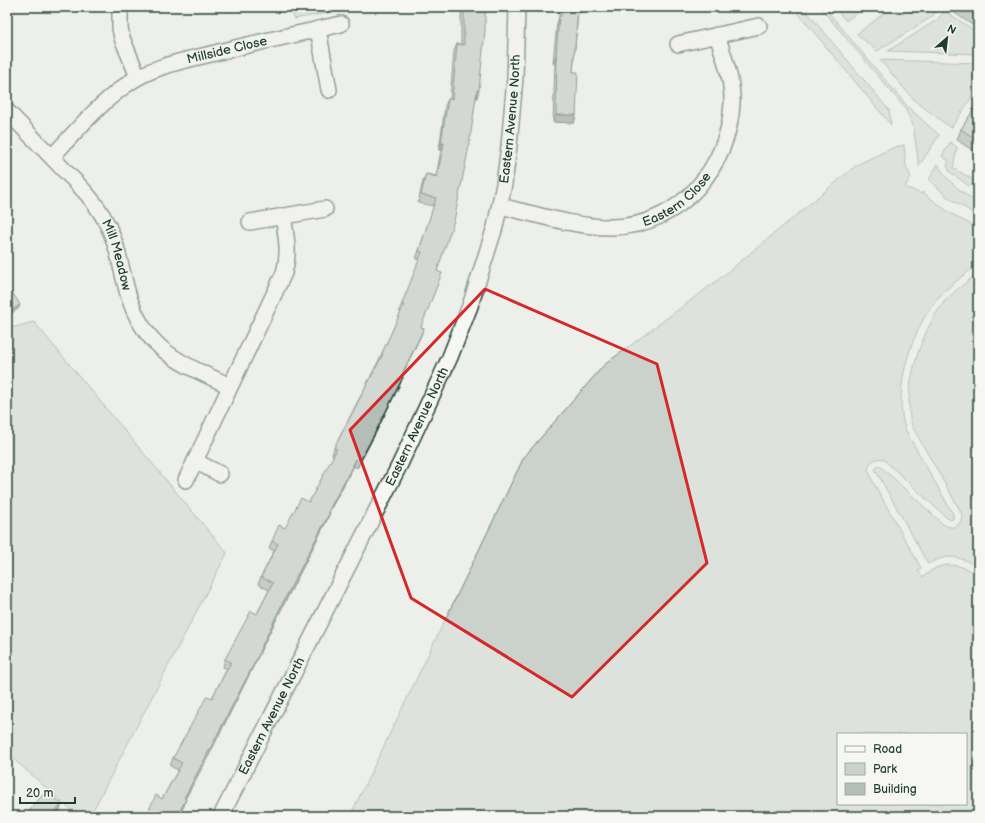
<svg xmlns="http://www.w3.org/2000/svg" width="985" height="823" viewBox="0 0 985 823" font-family="'Balsamiq Sans',sans-serif">
  <style>
    .green { fill: #cbd2cc; stroke: #758880; fill-rule: evenodd }
    .lines { fill: none; stroke-linecap: round; stroke-linejoin: round }
    .minor-casing { stroke: #1f3d34; stroke-width: 18 }
    .minor { stroke: #f6f6f2; stroke-width: 15 }
    .wall { fill: #9ba39e; stroke: #1f3d34 }
    .shaded-wall { fill: #7e8481; stroke: #1f3d34 }
    .building { fill: #b4bdb8; stroke: #1f3d34 }
    .marked { fill: none; stroke: #d62828; stroke-width: 3; stroke-linejoin: round }
    .labels { text-anchor: middle; dominant-baseline: central; stroke-width: 3; stroke-linejoin: round; paint-order: stroke }
    .street-label { font-size: 13px; fill: #1f3d34; stroke: #f6f6f2 }
  </style>
  <rect width="100%" height="100%" fill="#edefea"/>
  <filter id="ink" filterUnits="userSpaceOnUse"><feTurbulence type="fractalNoise" baseFrequency=".025" numOctaves="2"/><feDisplacementMap in="SourceGraphic" scale="8" xChannelSelector="R" yChannelSelector="G"/><feConvolveMatrix kernelMatrix="1 2 1 2 8 2 1 2 1" color-interpolation-filters="sRGB"/></filter>
  <g filter="url(#ink)">
    <g class="green">
      <path d="M 291,7 L 327,7 L 328,13 L 294,19 Z"/>
      <path d="M 793,7 L 803,7 L 889,110 L 891,125 Z"/>
      <path d="M 820,7 L 824,7 L 907,106 L 939,135 L 919,166 L 913,125 L 905,108 Z"/>
      <path d="M 834,7 L 864,7 L 846,21 Z"/>
      <path d="M 877,7 L 930,7 L 936,12 L 933,16 L 877,51 L 857,34 L 883,14 Z"/>
      <path d="M 945,11 L 978,33 L 978,54 L 888,51 L 937,20 Z"/>
      <path d="M 880,60 L 978,63 L 978,88 L 951,128 L 914,100 Z"/>
      <path d="M 950,142 L 957,147 L 953,168 L 974,180 L 973,184 L 969,186 L 950,172 L 947,165 L 949,161 L 942,156 Z"/>
      <path d="M 904,145 L 906,167 L 911,177 L 905,187 L 922,194 L 923,192 C 941,208 957,218 978,228 L 978,264 C 965,275 949,285 938,298 C 912,328 891,392 906,431 L 953,514 L 953,519 L 951,520 L 947,518 L 883,459 C 875,457 870,462 868,469 L 872,480 L 921,568 L 918,571 L 923,577 C 927,574 931,570 936,568 C 950,561 967,567 978,576 L 978,816 L 350,816 L 524,457 L 604,365 L 718,280 L 858,164 L 895,147 ZM 838,734 L 966,734 L 966,804 L 838,804 Z"/>
      <path d="M 938,164 C 946,181 963,193 978,203 L 978,216 L 949,198 L 929,180 Z"/>
      <path d="M 978,273 L 978,567 C 959,556 948,553 928,564 L 875,469 L 878,466 L 880,466 L 943,524 C 950,528 954,529 960,523 L 962,517 L 961,512 L 912,426 C 901,391 922,328 945,301 C 954,291 967,282 978,273 Z"/>
      <path d="M 34,322 L 227,553 L 90,816 L 78,816 L 7,753 L 7,329 Z"/>
    </g>
    <g class="lines">
      <g class="minor-casing">
        <g id="minor">
          <path d="M 120,7 L 120,28 L 122,38 L 138,77"/>
          <path d="M 318,29 L 329,90"/>
          <path d="M 678,44 L 759,26"/>
          <path id="s1" d="M 7,111 C 26,131 45,150 64,170 C 80,186 96,202 106,222 C 118,244 121,270 128,294 C 145,351 181,363 230,386"/>
          <path id="s2" d="M 52,157 C 75,132 98,105 126,85 C 150,67 182,61 211,54 C 254,43 298,34 341,24"/>
          <path id="s3" d="M 500,206 C 535,214 578,228 613,227 C 680,226 729,167 732,103 C 733,81 724,57 717,35"/>
          <path d="M 250,222 L 325,209"/>
          <path d="M 195,461 L 220,474"/>
          <path d="M 186,480 L 284,273 C 290,253 286,235 283,216"/>
          <path id="s4" d="M 221,816 L 400,464 L 450,357 L 470,306 L 495,227 L 504,184 L 509,146 L 515,78 L 517,7"/>
        </g>
      </g>
      <use href="#minor" class="minor"/>
    </g>
    <g class="wall">
      <path d="M 461,7 L 485,7 L 477,98 L 476,97 L 437,271 L 421,327 L 424,328 L 421,335 L 402,376 L 403,377 L 400,384 L 376,432 L 357,468 L 354,466 L 329,512 L 330,512 L 327,520 L 280,612 L 260,652 L 257,659 L 209,755 L 185,798 L 184,806 L 162,799 L 178,770 L 170,766 L 173,758 L 212,698 L 227,669 L 223,667 L 225,659 L 257,614 L 269,590 L 258,584 L 261,577 L 274,551 L 269,548 L 272,541 L 285,528 L 309,502 L 334,456 L 332,455 L 334,448 L 379,360 L 382,353 L 401,312 L 399,311 L 420,260 L 416,259 L 434,206 L 418,203 L 423,181 L 426,174 L 436,176 L 441,150 L 439,150 L 445,106 L 448,99 L 450,99 L 454,51 L 457,44 L 461,44 Z"/>
      <path d="M 559,7 L 584,7 L 582,12 L 578,12 L 573,72 L 576,115 L 574,123 L 553,122 L 555,64 L 553,63 L 557,23 L 559,17 Z"/>
      <path d="M 946,7 L 978,7 L 978,29 Z"/>
      <path d="M 978,103 L 978,154 L 957,140 L 961,129 Z"/>
    </g>
    <g class="shaded-wall">
      <path d="M 577,7 L 584,7 L 582,12 L 576,12 Z"/>
      <path d="M 556,56 L 557,56 L 555,64 L 553,63 Z"/>
      <path d="M 477,90 L 479,90 L 477,98 L 474,97 Z"/>
      <path d="M 556,115 L 576,115 L 574,123 L 553,122 Z"/>
      <path d="M 441,143 L 444,143 L 441,150 L 439,150 Z"/>
      <path d="M 20,305 L 18,309 L 7,316 L 7,313 Z"/>
      <path d="M 424,328 L 421,335 L 398,383 L 401,376 Z"/>
      <path d="M 403,377 L 400,384 L 376,432 L 357,468 L 360,461 Z"/>
      <path d="M 356,459 L 354,466 L 325,519 L 328,512 Z"/>
      <path d="M 330,512 L 327,520 L 280,612 L 256,659 L 259,652 L 282,604 Z"/>
      <path d="M 260,652 L 257,659 L 209,755 L 182,805 L 184,798 Z"/>
      <path d="M 186,799 L 184,806 L 179,816 L 177,816 Z"/>
      <path d="M 62,804 L 60,811 L 56,816 L 52,816 Z"/>
    </g>
    <g class="building">
      <path d="M 464,7 L 485,7 L 485,30 L 479,90 L 477,90 L 469,146 L 454,221 L 437,271 L 442,273 L 421,327 L 424,328 L 401,376 L 403,377 L 379,425 L 360,461 L 356,459 L 328,512 L 330,512 L 282,604 L 259,652 L 260,652 L 211,747 L 184,798 L 186,799 L 177,816 L 146,816 L 156,795 L 162,799 L 182,763 L 173,758 L 207,696 L 212,698 L 231,662 L 225,659 L 251,611 L 257,614 L 273,583 L 261,577 L 278,544 L 272,541 L 279,525 L 285,528 L 301,498 L 309,502 L 337,449 L 334,448 L 383,354 L 382,353 L 404,305 L 402,304 L 422,252 L 419,251 L 436,198 L 421,195 L 426,174 L 437,177 L 444,143 L 441,143 L 448,99 L 452,99 L 457,44 L 464,45 Z"/>
      <path d="M 562,7 L 578,7 L 573,72 L 578,72 L 576,115 L 556,115 L 557,56 L 556,56 L 559,16 L 561,16 Z"/>
      <path d="M 965,7 L 978,7 L 978,16 Z"/>
      <path d="M 978,103 L 978,141 L 961,129 Z"/>
      <path d="M 12,292 L 20,305 L 7,313 L 7,295 Z"/>
      <path d="M 46,791 L 62,804 L 52,816 L 25,816 Z"/>
    </g>
  </g>
  <path d="M0 0H985V823H0ZM 485,289 L 657,364 L 707,563 L 572,697 L 411,598 L 350,430 Z" fill="#edefea" fill-opacity=".55" fill-rule="evenodd"/>
  <path class="marked" d="M 485,289 L 657,364 L 707,563 L 572,697 L 411,598 L 350,430 Z"/>
  <g class="labels">
    <g class="street-label">
      <text stroke="none"><textPath href="#s2" startOffset="211">Millside Close</textPath></text>
      <text stroke="none"><textPath href="#s4" startOffset="760">Eastern Avenue North</textPath></text>
      <text stroke="none"><textPath href="#s3" startOffset="187">Eastern Close</textPath></text>
      <text stroke="none"><textPath href="#s1" startOffset="184">Mill Meadow</textPath></text>
      <text stroke="none"><textPath href="#s4" startOffset="436">Eastern Avenue North</textPath></text>
      <text stroke="none"><textPath href="#s4" startOffset="112">Eastern Avenue North</textPath></text>
    </g>
  </g>
  <rect width="985" height="823" fill="none" stroke="#f6f6f2" stroke-width="24"/>
  <rect x="12" y="12" width="961" height="799" fill="none" stroke="#1f3d34" stroke-width="1.5" filter="url(#ink)"/>
  <rect x="837" y="733" width="130" height="72" fill="#f6f6f2" stroke="#a0aca6"/>
  <rect x="845" y="746" width="20" height="6" fill="#f6f6f2" stroke="#a0aca6"/>
  <text x="873" y="753" font-size="12" fill="#1f3d34">Road</text>
  <rect x="845" y="763" width="20" height="12" fill="#cbd2cc" stroke="#a0aca6"/>
  <text x="873" y="773" font-size="12" fill="#1f3d34">Park</text>
  <rect x="845" y="783" width="20" height="12" fill="#b4bdb8" stroke="#a0aca6"/>
  <text x="873" y="793" font-size="12" fill="#1f3d34">Building</text>
  <g transform="translate(947 38) rotate(28)" stroke="#f6f6f2" stroke-width="3" paint-order="stroke">
  <path d="M0-3L7 15L0 10L-7 15Z" fill="#1f3d34"/>
  <text y="-6" font-size="11" font-weight="bold" text-anchor="middle" fill="#1f3d34">N</text>
  </g>
  <path d="M20 797v6h55v-6" fill="none" stroke="#1f3d34" stroke-width="2"/>
  <text x="26" y="797" font-size="12" fill="#1f3d34" stroke="#f6f6f2" stroke-width="3" paint-order="stroke">20 m</text>
</svg>
